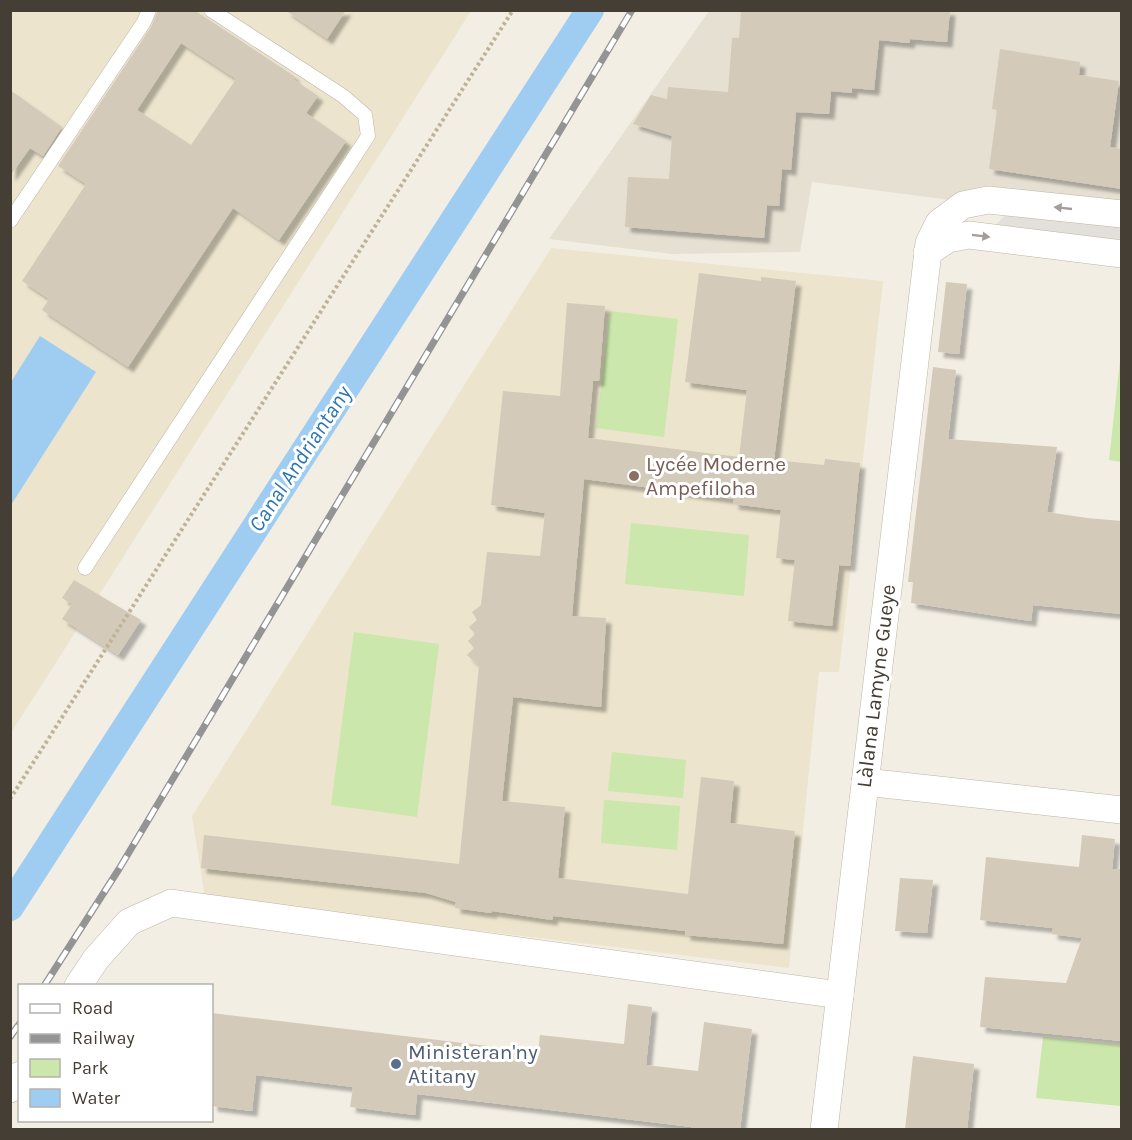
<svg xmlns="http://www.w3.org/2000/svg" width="1132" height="1140" viewBox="0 0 1132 1140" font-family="Karla,sans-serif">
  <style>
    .residential { fill: #e6e0d2 }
    .education { fill: #ece4cd }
    .green { fill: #cbe7ab }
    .parking { fill: #e3e0dc }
    .water { fill: #9ecdf1 }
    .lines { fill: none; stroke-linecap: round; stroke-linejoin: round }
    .stream { stroke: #9ecdf1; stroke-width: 8 }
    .canal { stroke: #9ecdf1; stroke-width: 28 }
    .building { fill: #d4cab9; fill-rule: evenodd; filter: url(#shadow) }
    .lane-casing { stroke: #beb6a6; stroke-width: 15 }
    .street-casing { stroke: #beb6a6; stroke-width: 28 }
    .path { stroke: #bfb297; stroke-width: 4; stroke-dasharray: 3 3; stroke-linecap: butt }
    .lane { stroke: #fff; stroke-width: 14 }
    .street { stroke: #fff; stroke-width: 27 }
    .rail-casing { stroke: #949494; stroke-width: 7 }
    .rail { stroke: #fff; stroke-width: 4.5; stroke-dasharray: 14; stroke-linecap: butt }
    .oneway { fill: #a29e9a }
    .education-dot { fill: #8d6e63; stroke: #fff; stroke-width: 2 }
    .service-dot { fill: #5c6f8a; stroke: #fff; stroke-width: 2 }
    .labels { text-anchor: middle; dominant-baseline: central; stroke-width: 6; stroke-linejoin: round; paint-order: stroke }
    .education-label { font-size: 21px; fill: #785e54; stroke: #fff; text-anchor: start }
    .street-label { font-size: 21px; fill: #443e34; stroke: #fff }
    .service-label { font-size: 21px; fill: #4e5e75; stroke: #fff; text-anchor: start }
    .water-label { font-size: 22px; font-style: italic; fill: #2c75b1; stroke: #fff }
  </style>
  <defs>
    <filter id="shadow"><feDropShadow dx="5.5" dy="5.5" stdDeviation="1.5" flood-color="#0004"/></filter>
  </defs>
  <rect width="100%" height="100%" fill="#f2eee4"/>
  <path class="residential" d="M 709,11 L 1121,11 L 1121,222 L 812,182 L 800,252 L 672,254 L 549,239 Z"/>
  <g class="education">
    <path d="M 11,11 L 471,11 L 11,733 Z"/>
    <path d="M 551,248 L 883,281 L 839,672 L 819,672 L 789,968 L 205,898 L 192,816 Z"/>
  </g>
  <g class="green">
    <path d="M 610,311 L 678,319 L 664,437 L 596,428 Z"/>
    <path d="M 1121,351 L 1122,462 L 1121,462 L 1109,460 Z"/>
    <path d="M 631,523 L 749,535 L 744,596 L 625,584 Z"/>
    <path d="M 354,632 L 439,644 L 417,817 L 331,805 Z"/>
    <path d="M 612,752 L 686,760 L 683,798 L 608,791 Z"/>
    <path d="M 604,800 L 680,806 L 677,850 L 601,843 Z"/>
    <path d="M 1043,1037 L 1121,1045 L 1121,1106 L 1036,1098 Z"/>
  </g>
  <path class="parking" d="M 1012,208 L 1121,220 L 1121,241 L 994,227 Z"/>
  <path class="water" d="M 40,336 L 96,372 L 11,505 L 11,382 Z"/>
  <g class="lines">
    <path class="stream" d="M 10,918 L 73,818"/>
    <path class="canal" d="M 10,907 L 590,10"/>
  </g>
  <g class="building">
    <path d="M 158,10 L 194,10 L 294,76 L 293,79 L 318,96 L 306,113 L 346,141 L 279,240 L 233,208 L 128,367 L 42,310 L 49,299 L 22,281 L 86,184 L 58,166 L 151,27 ZM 181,43 L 236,79 L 191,145 L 137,110 Z"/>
    <path d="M 285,10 L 346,10 L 327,39 Z"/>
    <path d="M 741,10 L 950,10 L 947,42 L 910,39 L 909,43 L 879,40 L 874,90 L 852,88 L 852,93 L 831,91 L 829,114 L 796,112 L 791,170 L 782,169 L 779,206 L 767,205 L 764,238 L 625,227 L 628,177 L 669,179 L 672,136 L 633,124 L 651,95 L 667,99 L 668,87 L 728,92 L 732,38 L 739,38 Z"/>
    <path d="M 1000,49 L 1080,62 L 1079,75 L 1119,81 L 1110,147 L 1122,149 L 1122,189 L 989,169 L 997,110 L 992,109 Z"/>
    <path d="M 10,90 L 62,127 L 43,156 L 30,148 L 10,176 Z"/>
    <path d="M 699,273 L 761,281 L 761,277 L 796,281 L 774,460 L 824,465 L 825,459 L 860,463 L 850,566 L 839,565 L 832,626 L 788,621 L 795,560 L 776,558 L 781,510 L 733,504 L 734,499 L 584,479 L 572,616 L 606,618 L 601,707 L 513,697 L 502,801 L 565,807 L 558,878 L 688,894 L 701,777 L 734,781 L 730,823 L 795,831 L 783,944 L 685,935 L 685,931 L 553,916 L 552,920 L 492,911 L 491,913 L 455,908 L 456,902 L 426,893 L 201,868 L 204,835 L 459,864 L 479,666 L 467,655 L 474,648 L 468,641 L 475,634 L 469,627 L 477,620 L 472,612 L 481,605 L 487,552 L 540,556 L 545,513 L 491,505 L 503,391 L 560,396 L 567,303 L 605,306 L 599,381 L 593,381 L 588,438 L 739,457 L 747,390 L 685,382 Z"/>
    <path d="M 946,282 L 967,284 L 959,354 L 938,352 Z"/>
    <path d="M 933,367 L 956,370 L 948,439 L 1057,447 L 1047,512 L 1087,518 L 1122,521 L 1122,614 L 1033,605 L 1031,621 L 911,603 L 913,582 L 908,582 Z"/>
    <path d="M 74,580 L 141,620 L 118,655 L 62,619 L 72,604 L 62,598 Z"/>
    <path d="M 1082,835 L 1115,839 L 1112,869 L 1122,869 L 1122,1041 L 980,1027 L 985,977 L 1066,983 L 1082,938 L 1052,934 L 1053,928 L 980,920 L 986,857 L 1079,867 Z"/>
    <path d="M 900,878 L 933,880 L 927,933 L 895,931 Z"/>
    <path d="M 628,1004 L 652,1007 L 646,1065 L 698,1071 L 704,1022 L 752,1029 L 740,1130 L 691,1130 L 692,1127 L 417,1094 L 415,1115 L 350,1107 L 353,1087 L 256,1075 L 252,1111 L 212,1106 L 212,1013 L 538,1052 L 540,1035 L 624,1044 Z"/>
    <path d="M 913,1056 L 974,1064 L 967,1130 L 905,1130 Z"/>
  </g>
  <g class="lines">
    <g class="lane-casing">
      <g id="lane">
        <path d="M 10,221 L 144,22 L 149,10"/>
        <path d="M 85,568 L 368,136 L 365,115 L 343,96 L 211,10"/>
      </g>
    </g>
    <g class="street-casing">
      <g id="street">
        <path d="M 927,253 L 948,239 L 969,235 L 1122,254"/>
        <path d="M 865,782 L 1122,810"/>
        <path d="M 78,986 L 96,959 L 129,922 L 171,903 L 840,995"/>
        <path d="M 10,1089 L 20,1075"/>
        <path d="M 824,1130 L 929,243 L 939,223 L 963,205 L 988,200 L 1122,214"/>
      </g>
    </g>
    <path class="path" d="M 10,799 L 513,10"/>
    <use href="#lane" class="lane"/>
    <use href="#street" class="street"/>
    <g class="rail-casing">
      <g id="rail">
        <path d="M 44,986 L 119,869 L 632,10"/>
        <path d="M 10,1037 L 20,1023"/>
      </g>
    </g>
    <use href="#rail" class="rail"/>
  </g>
  <defs><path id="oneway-solid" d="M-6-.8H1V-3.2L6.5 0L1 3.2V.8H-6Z" transform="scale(1.5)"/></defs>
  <g class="oneway">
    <use href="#oneway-solid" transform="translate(1063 208) rotate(-174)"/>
    <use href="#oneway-solid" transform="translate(981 236) rotate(7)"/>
  </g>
  <circle class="education-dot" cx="634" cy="476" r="6"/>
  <circle class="service-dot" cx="396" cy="1064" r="6"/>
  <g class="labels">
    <g class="education-label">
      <text x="646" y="464">Lycée Moderne<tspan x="646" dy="24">Ampefiloha</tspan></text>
    </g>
    <g class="street-label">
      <text transform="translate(876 686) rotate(-83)">Làlana Lamyne Gueye</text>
    </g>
    <g class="service-label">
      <text x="408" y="1052">Ministeran'ny<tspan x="408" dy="24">Atitany</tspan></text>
    </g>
    <g class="water-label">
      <text transform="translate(300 459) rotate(-57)">Canal Andriantany</text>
    </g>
  </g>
  <rect width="1132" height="1140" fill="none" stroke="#443e34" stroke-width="24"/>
  <rect x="18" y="984" width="195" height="138" fill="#ffffff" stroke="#b4b2ae" stroke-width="1.5"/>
  <rect x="30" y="1004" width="30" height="9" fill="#ffffff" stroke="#b4b2ae" stroke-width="1.5"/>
  <text x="72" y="1014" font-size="18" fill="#443e34">Road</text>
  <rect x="30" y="1034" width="30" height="9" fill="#949494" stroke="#b4b2ae" stroke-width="1.5"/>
  <text x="72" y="1044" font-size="18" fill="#443e34">Railway</text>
  <rect x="30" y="1059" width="30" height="18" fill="#cbe7ab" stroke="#b4b2ae" stroke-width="1.5"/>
  <text x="72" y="1074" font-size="18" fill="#443e34">Park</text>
  <rect x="30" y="1089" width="30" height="18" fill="#9ecdf1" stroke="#b4b2ae" stroke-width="1.5"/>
  <text x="72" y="1104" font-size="18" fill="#443e34">Water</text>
</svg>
